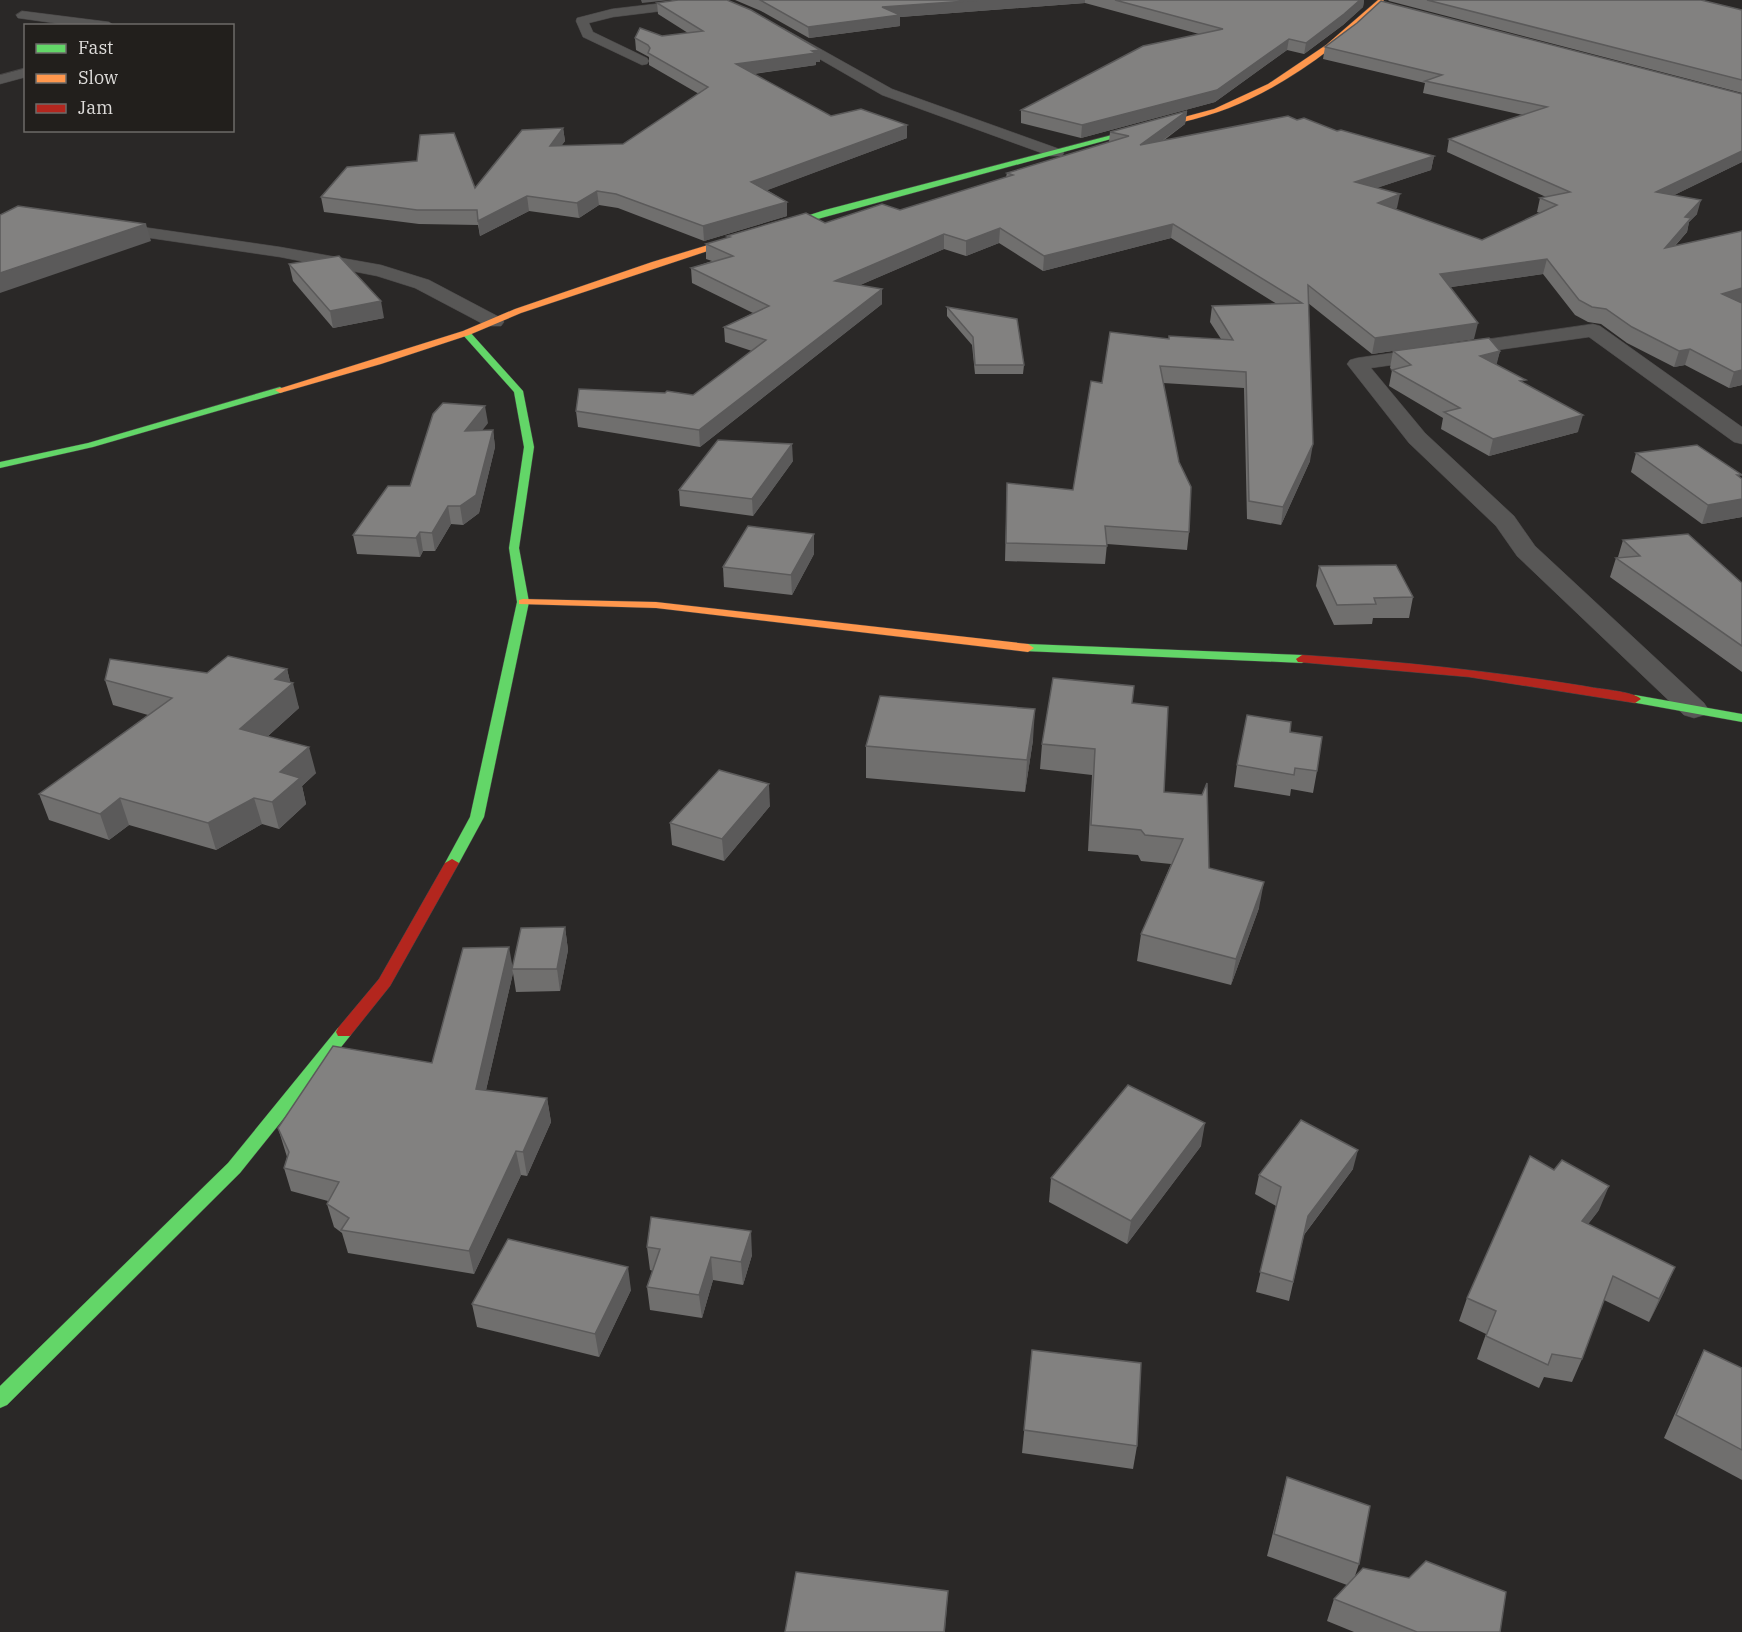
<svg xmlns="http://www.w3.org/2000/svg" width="1742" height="1632" viewBox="0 0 1742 1632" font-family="'IBM Plex Serif',serif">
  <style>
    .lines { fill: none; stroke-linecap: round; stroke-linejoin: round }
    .street-casing { stroke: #474545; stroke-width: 1 }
    .fast-casing { stroke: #474545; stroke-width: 1 }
    .slow-casing { stroke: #474545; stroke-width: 1 }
    .jam-casing { stroke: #474545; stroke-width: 1 }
    .street { fill: #585756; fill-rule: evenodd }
    .fast { fill: #63d668; fill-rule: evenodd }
    .slow { fill: #ff974d; fill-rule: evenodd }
    .jam { fill: #b3261e; fill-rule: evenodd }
    .wall { fill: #706f6e }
    .shaded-wall { fill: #5b5a5a }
    .building { fill: #828180; stroke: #5b5a5a; stroke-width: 1.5 }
  </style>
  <rect width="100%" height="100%" fill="#2a2827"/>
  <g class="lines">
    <g class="street-casing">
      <g id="street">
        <path d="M 689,0 L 725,0 L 719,4 L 613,17 L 589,23 L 593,32 L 647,58 L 649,61 L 647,64 L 642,65 L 583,37 L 576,21 L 577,18 L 612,9 Z"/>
        <path d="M 22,11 L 109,22 L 115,26 L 75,26 L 18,18 L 16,15 Z"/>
        <path d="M 783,28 L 892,89 L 1062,150 L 1064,153 L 1062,156 L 1050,156 L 882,95 L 778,35 L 776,32 L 778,29 Z"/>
        <path d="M 26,68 L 26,77 L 0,84 L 0,75 Z"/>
        <path d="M 108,222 L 280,247 L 381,265 L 429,280 L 501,318 L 504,322 L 501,326 L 487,326 L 415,288 L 377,276 L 280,257 L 102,231 L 99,227 L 102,223 Z"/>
        <path d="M 1593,324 L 1600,326 L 1742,427 L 1742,444 L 1734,442 L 1589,337 L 1371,368 L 1425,433 L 1514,516 L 1535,546 L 1704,703 L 1708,709 L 1704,715 L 1694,718 L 1684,715 L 1517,556 L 1496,526 L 1409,443 L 1347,364 L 1350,360 L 1357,358 Z"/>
      </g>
    </g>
    <g class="fast-casing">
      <g id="fast">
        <path d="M 1131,130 L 1133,133 L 770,232 L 763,230 L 825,210 Z"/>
        <path d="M 466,330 L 469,331 L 523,391 L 534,447 L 519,548 L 529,602 L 484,817 L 459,863 L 452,867 L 445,863 L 470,817 L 517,602 L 509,548 L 524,447 L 514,392 L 463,335 L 462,333 Z"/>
        <path d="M 280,387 L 285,390 L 283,392 L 93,447 L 0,468 L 0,462 L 88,443 Z"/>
        <path d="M 1028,644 L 1302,655 L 1308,659 L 1302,663 L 1024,651 L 1022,648 Z"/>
        <path d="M 1635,695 L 1742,714 L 1742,722 L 1631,702 L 1629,699 Z"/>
        <path d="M 344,1026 L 350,1028 L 352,1032 L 350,1036 L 240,1173 L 7,1405 L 0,1408 L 0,1386 L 228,1163 L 338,1028 Z"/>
      </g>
    </g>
    <g class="slow-casing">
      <g id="slow">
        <path d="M 1378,0 L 1384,0 C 1341,45 1287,85 1229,108 C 1198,120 1164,126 1131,134 L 1128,132 L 1214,109 L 1268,84 L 1326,45 Z"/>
        <path d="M 764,228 L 771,230 L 521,313 L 469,335 L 381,364 L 280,393 L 275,390 L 463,331 L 515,309 L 652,262 Z"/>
        <path d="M 523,599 L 656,602 L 1028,644 L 1034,648 L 1028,652 L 656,608 L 519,604 L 519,600 Z"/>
      </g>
    </g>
    <g class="jam-casing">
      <g id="jam">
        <path d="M 1302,655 C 1397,661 1490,671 1584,686 C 1597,689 1633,691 1641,699 L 1635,703 L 1469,677 L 1298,662 L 1296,659 Z"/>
        <path d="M 452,859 L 459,863 L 390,986 L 350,1036 L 338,1036 L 336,1032 L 338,1028 L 379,979 L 445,863 Z"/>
      </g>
    </g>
    <use href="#street" class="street"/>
    <use href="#fast" class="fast"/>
    <use href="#slow" class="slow"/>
    <use href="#jam" class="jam"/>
  </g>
  <g class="wall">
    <path d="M 735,0 L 1364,0 L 1363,7 L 1343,25 L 1304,54 L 1287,50 L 1215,102 L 1081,138 L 1021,123 L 1021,110 L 1199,34 L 1085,3 L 900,17 L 900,26 L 809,38 L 761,11 Z"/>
    <path d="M 1388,0 L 1701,0 L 1742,10 L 1742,93 L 1389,1 Z"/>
    <path d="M 657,3 L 820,50 L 820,62 L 816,62 L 816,65 L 754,74 L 831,116 L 907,125 L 907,138 L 767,190 L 787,202 L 787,216 L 704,241 L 618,208 L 599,205 L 579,218 L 529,211 L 480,236 L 478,225 L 419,224 L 324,212 L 321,197 L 475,188 L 563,128 L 565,141 L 561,146 L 623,144 L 699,94 L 649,65 L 649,57 L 636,50 L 635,38 L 662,36 L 688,33 L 658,14 Z"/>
    <path d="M 1325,47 L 1742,94 L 1742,162 L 1674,195 L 1697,214 L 1689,222 L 1687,232 L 1675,246 L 1742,303 L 1742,385 L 1729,388 L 1685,365 L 1674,367 L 1627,343 L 1601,324 L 1588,322 L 1575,315 L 1543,274 L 1451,287 L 1474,339 L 1372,354 L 1308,303 L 1310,461 L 1281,525 L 1247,519 L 1244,388 L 1163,383 L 1189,532 L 1187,550 L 1107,544 L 1105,564 L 1005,561 L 1007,483 L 1073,490 L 1102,383 L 1169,339 L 1221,339 L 1210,322 L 1212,306 L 1277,304 L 1171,238 L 1043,271 L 999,243 L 966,256 L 944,249 L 860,285 L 882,304 L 700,447 L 578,427 L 576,411 L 693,395 L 752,351 L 725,342 L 724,327 L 753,313 L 692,283 L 691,268 L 712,261 L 706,259 L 706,244 L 727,238 L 727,236 L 825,223 L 900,210 L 1006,177 L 1007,173 L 1109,142 L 1110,132 L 1187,111 L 1185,124 L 1163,141 L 1297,120 L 1434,156 L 1431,170 L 1376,188 L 1397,208 L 1395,209 L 1482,240 L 1540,213 L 1537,212 L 1540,198 L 1546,197 L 1447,152 L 1449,139 L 1523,115 L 1423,93 L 1425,83 L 1323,59 Z"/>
    <path d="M 289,264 L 384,318 L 333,328 L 293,281 Z"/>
    <path d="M 947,307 L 1024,365 L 1023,374 L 975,374 L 972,345 L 947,316 Z"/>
    <path d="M 1393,351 L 1500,351 L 1496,364 L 1525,384 L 1578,432 L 1489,456 L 1441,429 L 1443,418 L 1389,386 L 1392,370 L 1390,368 Z"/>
    <path d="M 488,423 L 482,430 L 493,430 L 495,447 L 479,513 L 463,525 L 451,524 L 435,551 L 423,551 L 420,557 L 357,554 L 353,535 Z"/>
    <path d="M 1636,453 L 1741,478 L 1742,479 L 1742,517 L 1702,524 L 1631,472 Z"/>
    <path d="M 793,461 L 753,516 L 680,506 L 679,490 Z"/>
    <path d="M 1623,540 L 1742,583 L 1742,672 L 1610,577 L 1616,558 L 1618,557 Z"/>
    <path d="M 814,554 L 792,595 L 724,587 L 723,567 Z"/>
    <path d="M 1319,566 L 1413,597 L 1409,618 L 1373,618 L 1372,624 L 1334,625 L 1316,586 Z"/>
    <path d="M 287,669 L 290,682 L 299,708 L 268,736 L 316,773 L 302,786 L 306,804 L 279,829 L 262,824 L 216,850 L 129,825 L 109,840 L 49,820 L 39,794 L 148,715 L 113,705 L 105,680 Z"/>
    <path d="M 1132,703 L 1164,792 L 1209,868 L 1259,908 L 1231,985 L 1137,961 L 1141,934 L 1171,864 L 1141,861 L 1138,855 L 1088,851 L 1092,775 L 1040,769 L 1042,744 Z"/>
    <path d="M 1290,732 L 1317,771 L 1313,793 L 1291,789 L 1290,796 L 1234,787 L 1237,765 Z"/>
    <path d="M 1033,740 L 1025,792 L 866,778 L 866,746 Z"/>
    <path d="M 770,806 L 724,861 L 672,845 L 670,823 Z"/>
    <path d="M 565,927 L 568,950 L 560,991 L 516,992 L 513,973 L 486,1090 L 547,1098 L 551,1122 L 527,1176 L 521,1175 L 474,1274 L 348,1253 L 342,1233 L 334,1227 L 327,1204 L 328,1201 L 291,1191 L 284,1168 L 287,1157 L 278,1128 L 432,1063 L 513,966 Z"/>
    <path d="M 1201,1146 L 1127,1244 L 1049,1202 L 1051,1178 Z"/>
    <path d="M 1353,1169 L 1304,1235 L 1289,1301 L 1256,1292 L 1276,1206 L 1255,1194 L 1259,1175 Z"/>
    <path d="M 1599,1210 L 1588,1224 L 1665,1290 L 1649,1322 L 1604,1300 L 1582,1359 L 1572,1382 L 1544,1377 L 1539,1388 L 1477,1359 L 1486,1334 L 1459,1321 L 1467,1298 Z"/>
    <path d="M 647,1247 L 752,1255 L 743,1285 L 713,1280 L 702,1318 L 650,1310 L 647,1287 L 653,1271 L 650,1270 Z"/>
    <path d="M 631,1290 L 599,1357 L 477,1327 L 472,1304 Z"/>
    <path d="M 1032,1350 L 1137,1446 L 1133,1469 L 1022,1453 Z"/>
    <path d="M 1704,1350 L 1742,1368 L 1742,1480 L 1664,1438 L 1693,1373 Z"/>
    <path d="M 1287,1477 L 1359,1564 L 1355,1576 L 1500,1632 L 1354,1632 L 1327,1621 L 1334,1599 L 1347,1585 L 1267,1556 Z"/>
  </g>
  <g class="shaded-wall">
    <path d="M 641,0 L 670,0 L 642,3 Z"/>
    <path d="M 981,0 L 1085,0 L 1085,3 L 900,17 L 900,26 L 809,38 L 808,27 L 882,7 Z"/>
    <path d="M 1360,0 L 1364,0 L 1363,7 L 1343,25 L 1304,54 L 1306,43 Z"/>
    <path d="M 1289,39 L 1287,50 L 1215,102 L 1081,138 L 1082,125 Z"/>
    <path d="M 820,50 L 820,62 L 816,62 L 816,65 L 736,76 L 736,64 Z"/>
    <path d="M 1187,111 L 1185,124 L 1138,158 L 1140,145 Z"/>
    <path d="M 907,125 L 907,138 L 752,196 L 751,182 Z"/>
    <path d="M 563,128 L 565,141 L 551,160 L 550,146 Z"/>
    <path d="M 1742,151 L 1742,162 L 1652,206 L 1656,192 Z"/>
    <path d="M 1434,156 L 1431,170 L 1353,196 L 1355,182 Z"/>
    <path d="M 597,191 L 599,205 L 579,218 L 577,203 Z"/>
    <path d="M 1400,194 L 1397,208 L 1376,217 L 1378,203 Z"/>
    <path d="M 527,196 L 529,211 L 480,236 L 478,221 Z"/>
    <path d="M 1701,200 L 1697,214 L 1689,222 L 1687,232 L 1660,262 L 1665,248 L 1685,217 Z"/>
    <path d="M 787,202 L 787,216 L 704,241 L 703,226 Z"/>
    <path d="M 146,224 L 151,241 L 0,293 L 0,273 Z"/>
    <path d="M 1173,224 L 1171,238 L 1043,271 L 1044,256 Z"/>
    <path d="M 1000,228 L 999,243 L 966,256 L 966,241 Z"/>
    <path d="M 944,234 L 944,249 L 835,296 L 835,281 Z"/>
    <path d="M 1547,259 L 1543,274 L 1437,289 L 1440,274 Z"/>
    <path d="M 1742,288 L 1742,302 L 1717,309 L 1722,294 Z"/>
    <path d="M 882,289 L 882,304 L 700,447 L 699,430 Z"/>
    <path d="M 381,301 L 384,318 L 333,328 L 330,311 Z"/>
    <path d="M 1478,323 L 1474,339 L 1372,354 L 1375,338 Z"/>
    <path d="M 1690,349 L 1685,365 L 1674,367 L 1679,351 Z"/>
    <path d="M 1500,351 L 1496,367 L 1480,356 Z"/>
    <path d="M 1742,370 L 1742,385 L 1729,388 L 1734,372 Z"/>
    <path d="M 485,406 L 488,423 L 468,448 L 465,431 Z"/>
    <path d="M 1583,415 L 1578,432 L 1489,456 L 1493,439 Z"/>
    <path d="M 493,430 L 495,447 L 479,513 L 463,525 L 460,506 Z"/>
    <path d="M 792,444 L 793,461 L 753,516 L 752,499 Z"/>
    <path d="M 1313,444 L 1310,461 L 1281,525 L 1283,507 Z"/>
    <path d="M 1742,499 L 1742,517 L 1702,524 L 1708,505 Z"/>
    <path d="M 448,506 L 451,524 L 435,551 L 432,533 Z"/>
    <path d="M 420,532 L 423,551 L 420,557 L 416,538 Z"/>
    <path d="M 814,534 L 814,554 L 792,595 L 791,575 Z"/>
    <path d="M 287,669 L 291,685 L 293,683 L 299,708 L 247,755 L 240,729 L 275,679 Z"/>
    <path d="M 1035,709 L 1033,740 L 1025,792 L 1027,760 Z"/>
    <path d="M 309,747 L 316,773 L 302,786 L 306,804 L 279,829 L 272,802 L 280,772 Z"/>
    <path d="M 769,784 L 770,806 L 724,861 L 722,839 Z"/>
    <path d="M 120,798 L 129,825 L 109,840 L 100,814 Z"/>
    <path d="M 254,798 L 262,824 L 216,850 L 208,823 Z"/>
    <path d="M 1264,882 L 1259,908 L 1231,985 L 1236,959 Z"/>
    <path d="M 565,927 L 568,950 L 560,991 L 557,969 Z"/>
    <path d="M 509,947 L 513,969 L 512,969 L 513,973 L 481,1112 L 476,1089 Z"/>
    <path d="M 547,1098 L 551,1122 L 527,1176 L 523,1152 Z"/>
    <path d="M 1205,1123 L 1201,1146 L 1127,1244 L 1131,1221 Z"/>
    <path d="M 1358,1150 L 1353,1169 L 1303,1236 L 1308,1216 Z"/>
    <path d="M 516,1151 L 521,1175 L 474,1274 L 469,1251 Z"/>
    <path d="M 1609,1186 L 1599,1210 L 1573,1244 L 1582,1221 Z"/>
    <path d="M 751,1231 L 752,1255 L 743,1285 L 741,1262 Z"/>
    <path d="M 711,1257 L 713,1280 L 702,1318 L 699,1295 Z"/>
    <path d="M 628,1267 L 631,1290 L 599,1357 L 595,1334 Z"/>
    <path d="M 1675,1267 L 1665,1290 L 1649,1322 L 1659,1299 Z"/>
    <path d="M 948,1591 L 945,1632 L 944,1632 Z"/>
  </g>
  <g class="building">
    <path d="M 678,0 L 727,0 L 751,10 L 820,50 L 812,51 L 816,53 L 736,64 L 831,116 L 861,109 L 907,125 L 751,182 L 787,202 L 703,226 L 616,194 L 597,191 L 577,203 L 527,196 L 478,221 L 477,210 L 417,210 L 321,197 L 347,167 L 417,161 L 420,135 L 454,133 L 475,188 L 522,130 L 563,128 L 550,146 L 623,144 L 708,87 L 648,53 L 650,48 L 648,45 L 635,38 L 640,28 L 662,36 L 703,31 L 657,3 Z"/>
    <path d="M 760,0 L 981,0 L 882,7 L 900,15 L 808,27 Z"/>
    <path d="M 1115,0 L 1360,0 L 1344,14 L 1306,43 L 1289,39 L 1217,90 L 1082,125 L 1021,110 L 1143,46 L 1223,29 Z"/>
    <path d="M 1427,0 L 1701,0 L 1742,10 L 1742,80 Z"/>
    <path d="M 1381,1 L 1742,94 L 1742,151 L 1656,192 L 1701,200 L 1685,217 L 1691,218 L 1665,248 L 1742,231 L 1742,288 L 1722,294 L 1742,303 L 1742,370 L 1734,372 L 1690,349 L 1679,351 L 1632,327 L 1606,309 L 1592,307 L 1579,300 L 1547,259 L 1440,274 L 1478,323 L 1375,338 L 1308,285 L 1313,444 L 1283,507 L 1249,501 L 1246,372 L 1160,366 L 1179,462 L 1191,487 L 1189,532 L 1105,526 L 1107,546 L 1006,543 L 1007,483 L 1073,490 L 1091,381 L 1102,383 L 1110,332 L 1169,339 L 1169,336 L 1233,340 L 1212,306 L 1302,303 L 1173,224 L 1044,256 L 1000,228 L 966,241 L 944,234 L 835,281 L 882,289 L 699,430 L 576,411 L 579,389 L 665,393 L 667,391 L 693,395 L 766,340 L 724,327 L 769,306 L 691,268 L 733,256 L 706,244 L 730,237 L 727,236 L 806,213 L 825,223 L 882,204 L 900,210 L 1013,175 L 1007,173 L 1129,136 L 1110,132 L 1187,111 L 1140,145 L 1288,116 L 1297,120 L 1304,118 L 1337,131 L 1341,130 L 1434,156 L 1355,182 L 1400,194 L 1378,203 L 1482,240 L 1557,205 L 1540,198 L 1570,192 L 1449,139 L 1547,107 L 1425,81 L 1442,75 L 1325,47 L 1357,23 Z"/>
    <path d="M 18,206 L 146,224 L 0,273 L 0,215 Z"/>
    <path d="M 339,256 L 381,301 L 330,311 L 289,264 Z"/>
    <path d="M 947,307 L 1017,319 L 1024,365 L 975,365 L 973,337 Z"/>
    <path d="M 1489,338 L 1500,351 L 1480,356 L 1526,380 L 1520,381 L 1583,415 L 1493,439 L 1444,412 L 1460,408 L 1392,370 L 1411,365 L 1393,351 Z"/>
    <path d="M 443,403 L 485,406 L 465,431 L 493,430 L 476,495 L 460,506 L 448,506 L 432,533 L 420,532 L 416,538 L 353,535 L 388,486 L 410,486 L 433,414 Z"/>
    <path d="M 718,440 L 792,444 L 752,499 L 679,490 Z"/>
    <path d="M 1697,445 L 1742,475 L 1737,475 L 1742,479 L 1742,499 L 1708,505 L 1636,453 Z"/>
    <path d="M 748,526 L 814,534 L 791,575 L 723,567 Z"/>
    <path d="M 1688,534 L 1742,583 L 1742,646 L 1616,558 L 1640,556 L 1623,540 Z"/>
    <path d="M 1396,565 L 1413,597 L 1374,598 L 1376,604 L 1337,605 L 1319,566 Z"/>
    <path d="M 228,656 L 287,669 L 275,679 L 293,683 L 240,729 L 309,747 L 280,772 L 300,778 L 272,802 L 254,798 L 208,823 L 120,798 L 100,814 L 39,794 L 172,698 L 105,680 L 110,659 L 207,673 Z"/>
    <path d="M 1053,678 L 1134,686 L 1132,703 L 1168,707 L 1164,792 L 1202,795 L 1207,783 L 1209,868 L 1264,882 L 1236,959 L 1141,934 L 1183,839 L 1145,835 L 1141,830 L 1091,825 L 1095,749 L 1042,744 Z"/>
    <path d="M 880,696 L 1035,709 L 1027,760 L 866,746 Z"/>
    <path d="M 1247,715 L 1291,722 L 1290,732 L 1322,737 L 1317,771 L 1295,768 L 1294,775 L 1237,765 Z"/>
    <path d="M 719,770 L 769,784 L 722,839 L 670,823 Z"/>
    <path d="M 565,927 L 557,969 L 512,969 L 521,928 Z"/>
    <path d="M 509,947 L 476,1089 L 547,1098 L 523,1152 L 516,1151 L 469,1251 L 341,1230 L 349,1218 L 327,1204 L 339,1182 L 284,1168 L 289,1152 L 278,1128 L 333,1046 L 432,1063 L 463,948 Z"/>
    <path d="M 1128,1085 L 1205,1123 L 1131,1221 L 1051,1178 Z"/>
    <path d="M 1301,1120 L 1358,1150 L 1308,1216 L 1293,1282 L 1260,1272 L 1281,1187 L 1259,1175 Z"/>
    <path d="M 1530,1156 L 1554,1170 L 1562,1160 L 1609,1186 L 1582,1221 L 1675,1267 L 1659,1299 L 1613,1276 L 1582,1359 L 1552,1354 L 1548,1365 L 1486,1336 L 1496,1311 L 1467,1298 Z"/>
    <path d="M 651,1217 L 751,1231 L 741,1262 L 711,1257 L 699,1295 L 647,1287 L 660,1249 L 647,1247 Z"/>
    <path d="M 508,1239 L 628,1267 L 595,1334 L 472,1304 Z"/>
    <path d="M 1032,1350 L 1141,1363 L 1137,1446 L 1024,1430 Z"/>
    <path d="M 1704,1350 L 1742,1368 L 1742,1450 L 1676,1415 Z"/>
    <path d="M 1287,1477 L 1370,1506 L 1359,1564 L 1274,1534 Z"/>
    <path d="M 1426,1561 L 1506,1592 L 1500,1632 L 1417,1632 L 1334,1599 L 1363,1568 L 1409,1578 Z"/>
    <path d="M 796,1572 L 948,1591 L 944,1632 L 785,1632 Z"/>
  </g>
  <rect x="24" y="24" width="210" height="108" fill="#221f1c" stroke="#6d6b68" stroke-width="1.5"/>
  <rect x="36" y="44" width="30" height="9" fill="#63d668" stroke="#6d6b68" stroke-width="1.5"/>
  <text x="78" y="54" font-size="18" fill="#dedcda">Fast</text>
  <rect x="36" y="74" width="30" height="9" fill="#ff974d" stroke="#6d6b68" stroke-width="1.5"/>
  <text x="78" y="84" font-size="18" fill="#dedcda">Slow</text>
  <rect x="36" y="104" width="30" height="9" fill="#b3261e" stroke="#6d6b68" stroke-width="1.5"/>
  <text x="78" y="114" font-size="18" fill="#dedcda">Jam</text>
</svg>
